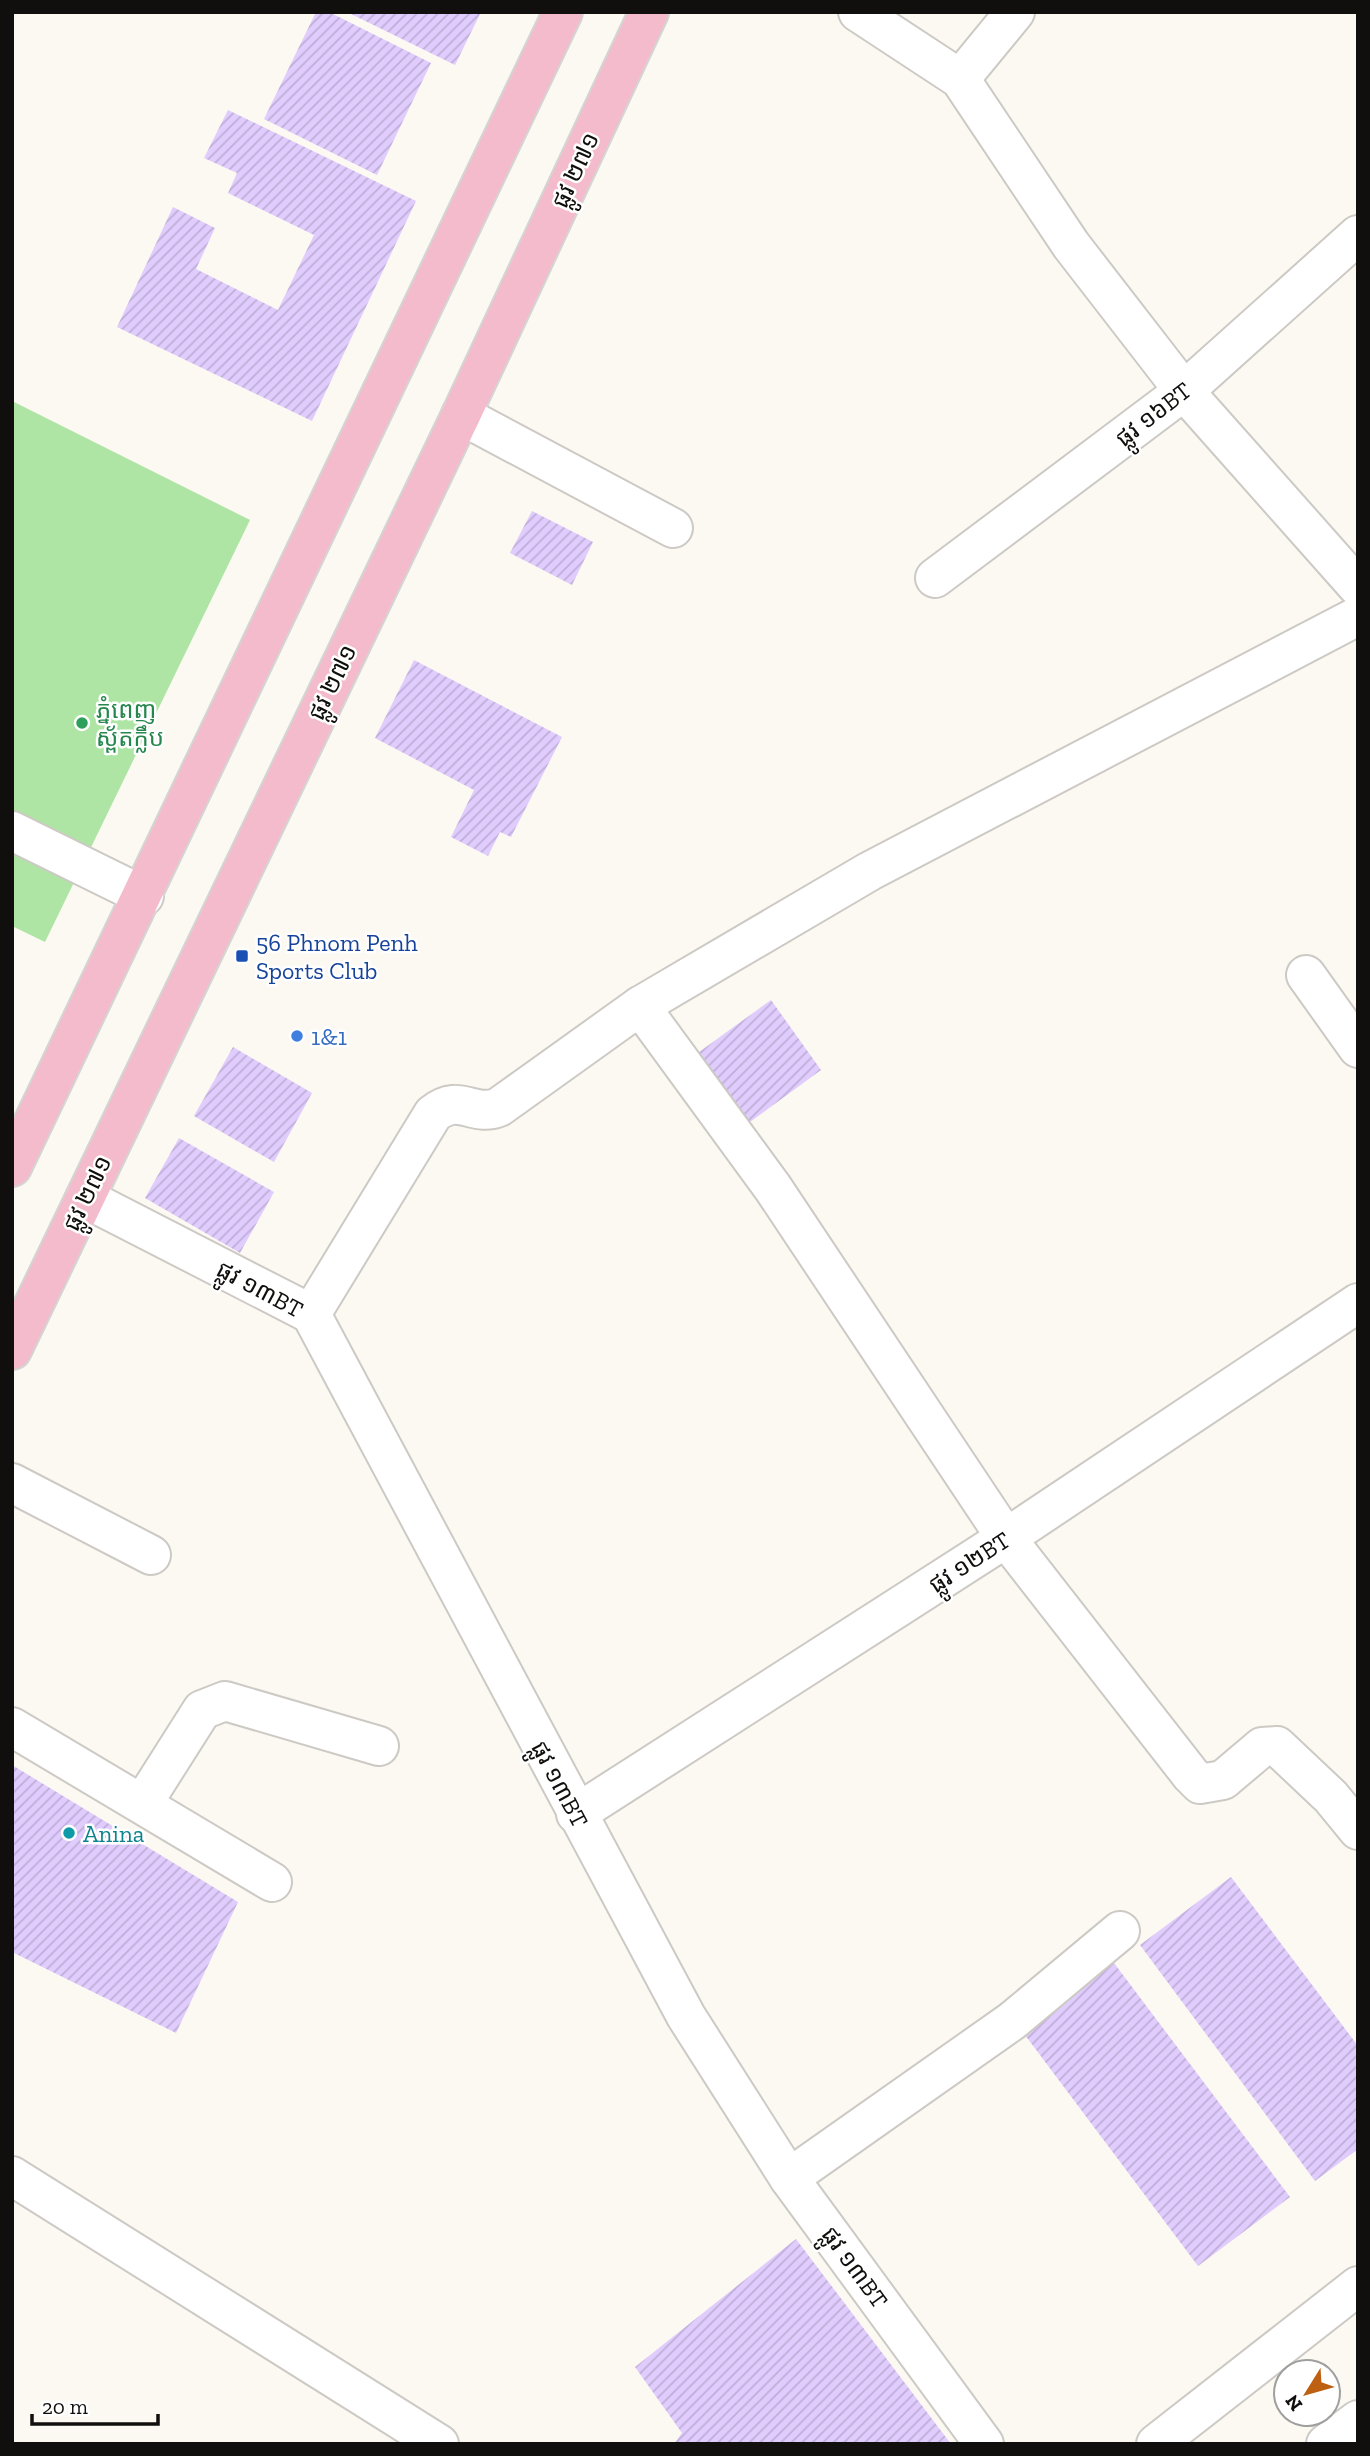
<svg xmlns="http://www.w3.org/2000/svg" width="1370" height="2456" viewBox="0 0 1370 2456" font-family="'Zilla Slab','Noto Sans Khmer',serif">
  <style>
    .grass { fill: #aee5a5 }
    .building { fill: url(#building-hatch) }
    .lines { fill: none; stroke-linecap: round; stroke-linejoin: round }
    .minor-casing { stroke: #cdc9c4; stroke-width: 42 }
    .major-casing { stroke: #d4d4d3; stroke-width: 42 }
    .minor { stroke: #fff; stroke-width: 38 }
    .major { stroke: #f4bbcc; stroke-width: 38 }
    .leisure-dot { fill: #2e9e5b; stroke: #fff; stroke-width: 2.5 }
    .transit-dot { fill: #1a4fb4; stroke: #fff; stroke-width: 2.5 }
    .shop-dot { fill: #3f7fe0; stroke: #fff; stroke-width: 2.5 }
    .culture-dot { fill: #0f9aa8; stroke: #fff; stroke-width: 2.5 }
    .labels { text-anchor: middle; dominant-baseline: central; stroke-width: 5; stroke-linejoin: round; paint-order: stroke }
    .street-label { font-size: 24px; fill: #100f0d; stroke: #fff }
    .leisure-label { font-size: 24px; fill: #27864d; stroke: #fff; text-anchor: start }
    .transit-label { font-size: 24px; fill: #164399; stroke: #fff; text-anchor: start }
    .shop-label { font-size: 24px; fill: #366cbe; stroke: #fff; text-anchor: start }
    .culture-label { font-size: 24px; fill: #0d838f; stroke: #fff; text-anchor: start }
  </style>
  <defs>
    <pattern id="building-hatch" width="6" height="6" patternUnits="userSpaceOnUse" patternTransform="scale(1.75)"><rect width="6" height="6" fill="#e0ccfd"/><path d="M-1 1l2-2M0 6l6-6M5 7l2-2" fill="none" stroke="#bfaed8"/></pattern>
  </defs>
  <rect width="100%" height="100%" fill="#fcf8f2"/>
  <path class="grass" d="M 12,401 L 250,520 L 45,942 L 12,926 Z"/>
  <g class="building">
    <path d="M 316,12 L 329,12 L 431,63 L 377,175 L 264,119 Z"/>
    <path d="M 347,12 L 481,12 L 455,65 Z"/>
    <path d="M 228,110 L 416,201 L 312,421 L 117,327 L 173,207 L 215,228 L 196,269 L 278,310 L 314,235 L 228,193 L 237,173 L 204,158 Z"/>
    <path d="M 532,511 L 593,542 L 572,585 L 510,553 Z"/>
    <path d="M 414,660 L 562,737 L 511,837 L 500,832 L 488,856 L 451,837 L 474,790 L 375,738 Z"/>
    <path d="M 771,1000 L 821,1070 L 739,1130 L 688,1060 Z"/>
    <path d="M 233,1047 L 312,1093 L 274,1162 L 194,1116 Z"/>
    <path d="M 179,1138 L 274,1192 L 240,1253 L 145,1198 Z"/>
    <path d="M 12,1765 L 238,1902 L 176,2033 L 12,1952 Z"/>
    <path d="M 1231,1877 L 1358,2046 L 1358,2149 L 1315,2181 L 1140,1945 Z"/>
    <path d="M 1114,1963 L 1290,2197 L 1198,2266 L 1022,2031 Z"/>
    <path d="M 796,2239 L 951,2444 L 674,2444 L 682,2433 L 635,2367 Z"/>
  </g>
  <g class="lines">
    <g class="minor-casing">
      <g id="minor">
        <path d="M 858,12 L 960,79 L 1071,245 L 1184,391 L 1358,587"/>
        <path d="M 960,79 L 1015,12"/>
        <path d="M 461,415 L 673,528"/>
        <path d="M 935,578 L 1184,391 L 1358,235"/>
        <path d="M 12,831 L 144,896"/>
        <path d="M 1306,975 L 1358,1048"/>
        <path d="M 640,1006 L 773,1188 L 1006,1538 L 1191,1775 L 1200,1784 L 1223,1780 L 1262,1747 L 1277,1746 L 1331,1797 L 1358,1830"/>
        <path d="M 85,1198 L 311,1314 L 686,2016 L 789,2178 L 984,2444"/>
        <path d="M 311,1314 L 433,1114 C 460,1092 473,1118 499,1107 L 640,1006 L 870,871 L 1358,616"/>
        <path d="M 12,1483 L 151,1555"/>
        <path d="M 12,1727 L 272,1882"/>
        <path d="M 143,1803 L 202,1710 L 225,1701 L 379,1746"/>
        <path d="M 576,1814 L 1006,1538 L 1358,1303"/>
        <path d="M 12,2176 L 439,2444"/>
        <path d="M 789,2178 L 1012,2021 L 1120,1931"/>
        <path d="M 1156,2444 L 1358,2286"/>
        <path d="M 1326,2444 L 1358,2420"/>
      </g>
    </g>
    <g class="major-casing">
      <g id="major">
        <path d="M 12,1167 L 563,12"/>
        <path d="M 12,1350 L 461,415 L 649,12"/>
      </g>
    </g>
    <use href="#minor" class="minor"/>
    <use href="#major" class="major"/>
  </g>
  <circle class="leisure-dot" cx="82" cy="723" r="7"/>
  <rect class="transit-dot" x="235" y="949" width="14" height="14" rx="3.5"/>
  <circle class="shop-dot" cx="297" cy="1036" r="7"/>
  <circle class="culture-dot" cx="69" cy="1833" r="7"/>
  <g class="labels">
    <g class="street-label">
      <text transform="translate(575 170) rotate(-65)">ផ្លូវ ២៧១</text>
      <text transform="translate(1153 414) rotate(-38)">ផ្លូវ ១៦BT</text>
      <text transform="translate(332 682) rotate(-64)">ផ្លូវ ២៧១</text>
      <text transform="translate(87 1193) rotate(-64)">ផ្លូវ ២៧១</text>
      <text transform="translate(260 1289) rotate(28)">ផ្លូវ ១៣BT</text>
      <text transform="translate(969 1562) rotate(-33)">ផ្លូវ ១២BT</text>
      <text transform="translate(560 1784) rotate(62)">ផ្លូវ ១៣BT</text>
      <text transform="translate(855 2267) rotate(54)">ផ្លូវ ១៣BT</text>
    </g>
    <g class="leisure-label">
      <text x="96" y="709">ភ្នំពេញ<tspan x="96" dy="28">ស្ព័តក្លឹប</tspan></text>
    </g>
    <g class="transit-label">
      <text x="256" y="942">56 Phnom Penh<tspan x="256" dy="28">Sports Club</tspan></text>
    </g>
    <g class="shop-label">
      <text x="311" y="1036">1&amp;1</text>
    </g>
    <g class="culture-label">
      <text x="83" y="1833">Anina</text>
    </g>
  </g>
  <rect width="1370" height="2456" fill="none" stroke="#100f0d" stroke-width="28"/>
  <g transform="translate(1307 2393) rotate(233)"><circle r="33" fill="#ffffff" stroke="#9f9f9e" stroke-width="2"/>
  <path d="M0-5L12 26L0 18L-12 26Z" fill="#bd6012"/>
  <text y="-10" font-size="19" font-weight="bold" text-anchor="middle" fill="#100f0d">N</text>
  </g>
  <path d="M32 2414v10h126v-10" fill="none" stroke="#100f0d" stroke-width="3.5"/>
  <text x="42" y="2414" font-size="21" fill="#100f0d" stroke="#ffffff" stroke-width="5" paint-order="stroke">20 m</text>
</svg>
